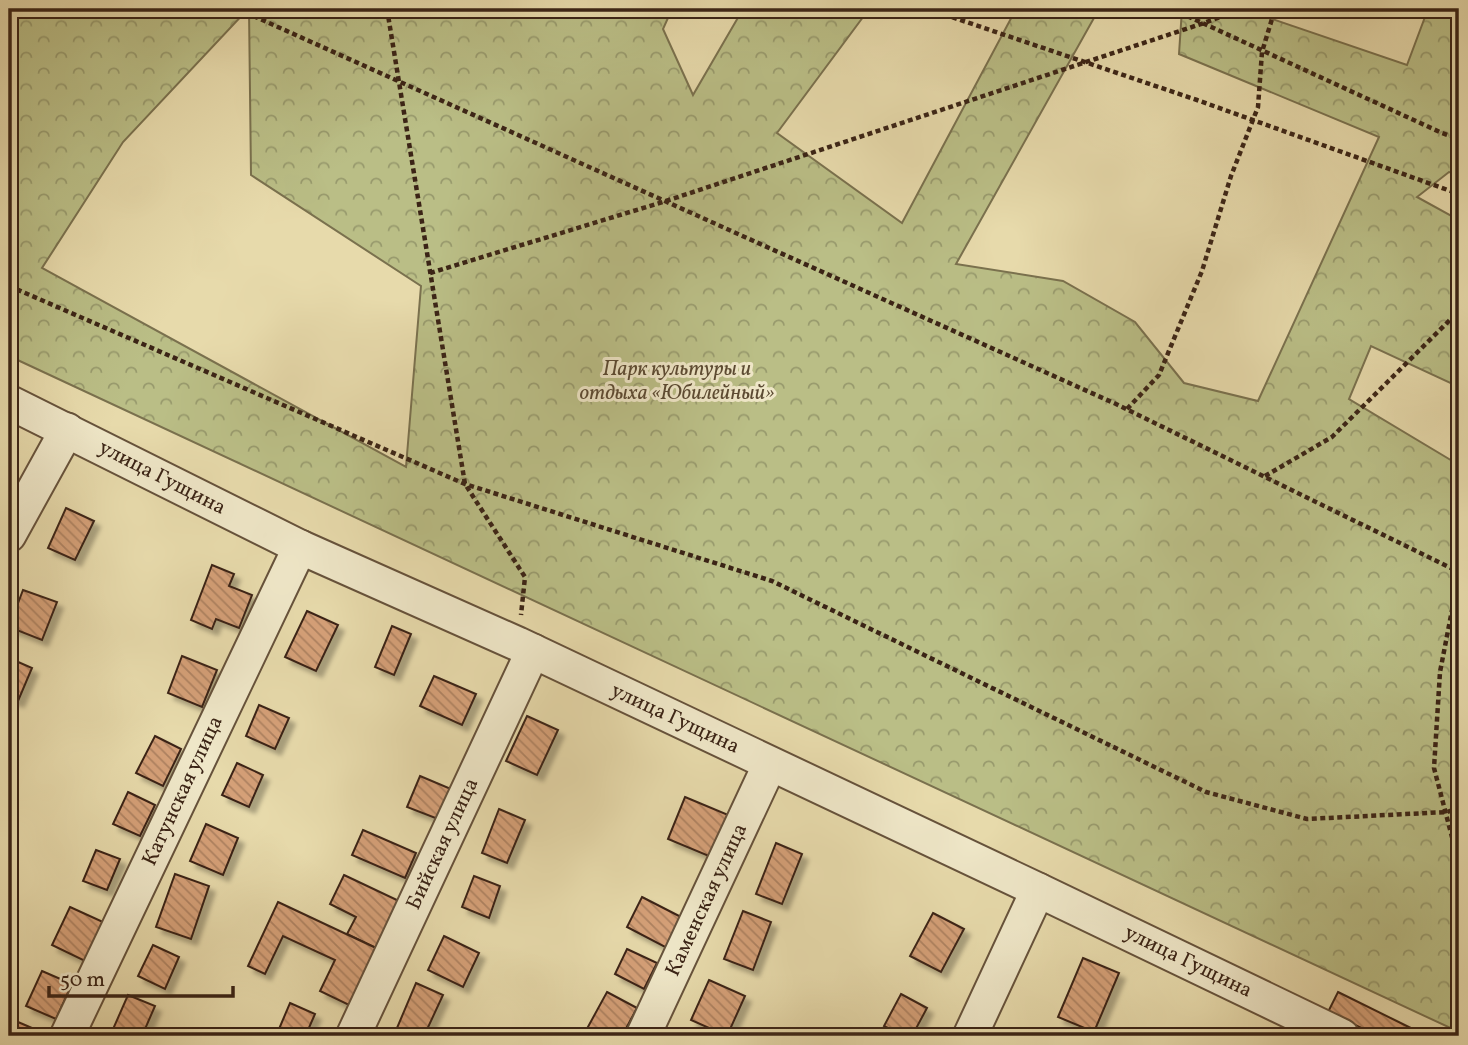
<svg xmlns="http://www.w3.org/2000/svg" width="1468" height="1045" viewBox="0 0 1468 1045" font-family="Vollkorn,serif">
  <style>
    .forest { fill: url(#forest-crowns); stroke: #7a714e; stroke-width: 2 }
    .building { fill: url(#building-back-hatch); stroke: #3b2416; stroke-width: 2; filter: url(#shadow) }
    .lines { fill: none; stroke-linecap: round; stroke-linejoin: round }
    .minor-casing { stroke: #66523b; stroke-width: 37 }
    .path { stroke: #3b2416; stroke-width: 4.5; stroke-dasharray: 5 3.5; stroke-linecap: butt }
    .minor { stroke: #efe7c8; stroke-width: 33 }
    .labels { text-anchor: middle; dominant-baseline: central; stroke-width: 6; stroke-linejoin: round; paint-order: stroke }
    .park-label { font-size: 21px; font-style: italic; fill: #5b4a32; stroke: #efe7c8 }
    .street-label { font-size: 21px; fill: #3b2416; stroke: #efe7c8 }
  </style>
  <defs>
    <pattern id="forest-crowns" width="20" height="18" patternUnits="userSpaceOnUse" patternTransform="scale(1.75)"><rect width="20" height="18" fill="#babe86"/><path d="M2 6a3 3 0 1 1 6 0M12 15a3 3 0 1 1 6 0" fill="none" stroke="#989a6d"/></pattern>
    <pattern id="building-back-hatch" width="6" height="6" patternUnits="userSpaceOnUse" patternTransform="scale(1.75)"><rect width="6" height="6" fill="#d5a078"/><path d="M-1 5l2 2M0 0l6 6M5-1l2 2" fill="none" stroke="#ae8261"/></pattern>
    <filter id="shadow"><feDropShadow dx="6" dy="6" stdDeviation="2" flood-color="#0004"/></filter>
  </defs>
  <rect width="100%" height="100%" fill="#e7daab"/>
  <filter id="stains"><feTurbulence type="fractalNoise" baseFrequency=".00286" numOctaves="4"/><feColorMatrix values="0 0 0 0 .2 0 0 0 0 .09 0 0 0 0 .02 0 0 0 .5 -.17"/></filter>
  <radialGradient id="worn" r=".72"><stop offset=".6" stop-color="#630" stop-opacity="0"/><stop offset="1" stop-color="#630" stop-opacity=".3"/></radialGradient>
  <path class="forest" d="M 9,9 L 248,9 L 123,142 L 42,268 L 406,467 L 421,286 L 251,175 L 249,9 L 672,9 L 663,29 L 693,95 L 743,9 L 869,9 L 777,133 L 902,223 L 1016,9 L 1099,9 L 956,264 L 1063,281 L 1135,322 L 1184,383 L 1258,401 L 1379,137 L 1179,54 L 1182,9 L 1243,9 L 1407,65 L 1428,9 L 1459,9 L 1459,174 L 1449,172 L 1417,197 L 1459,220 L 1459,387 L 1371,346 L 1349,399 L 1459,465 L 1459,1032 L 9,356 Z"/>
  <g class="building">
    <path d="M 66,508 L 94,521 L 75,560 L 48,548 Z"/>
    <path d="M 212,565 L 234,574 L 229,586 L 252,595 L 239,628 L 216,619 L 212,629 L 191,620 Z"/>
    <path d="M 23,590 L 57,602 L 42,640 L 9,627 Z"/>
    <path d="M 307,611 L 338,625 L 316,671 L 285,657 Z"/>
    <path d="M 392,626 L 411,634 L 394,675 L 375,667 Z"/>
    <path d="M 182,656 L 217,670 L 202,707 L 168,693 Z"/>
    <path d="M 9,658 L 32,668 L 18,701 L 9,698 Z"/>
    <path d="M 434,676 L 476,694 L 462,725 L 420,706 Z"/>
    <path d="M 259,705 L 289,718 L 275,749 L 246,736 Z"/>
    <path d="M 527,716 L 558,730 L 537,775 L 506,761 Z"/>
    <path d="M 155,736 L 181,749 L 163,786 L 136,773 Z"/>
    <path d="M 237,763 L 263,775 L 249,807 L 222,795 Z"/>
    <path d="M 420,776 L 451,789 L 438,819 L 407,807 Z"/>
    <path d="M 128,792 L 155,805 L 140,836 L 113,824 Z"/>
    <path d="M 685,797 L 733,817 L 716,859 L 668,839 Z"/>
    <path d="M 499,809 L 525,820 L 507,863 L 482,853 Z"/>
    <path d="M 206,824 L 238,838 L 223,875 L 190,861 Z"/>
    <path d="M 363,830 L 416,853 L 405,878 L 352,855 Z"/>
    <path d="M 776,843 L 802,854 L 782,904 L 756,894 Z"/>
    <path d="M 96,850 L 120,859 L 107,890 L 83,881 Z"/>
    <path d="M 175,874 L 209,886 L 191,939 L 156,927 Z"/>
    <path d="M 344,875 L 399,901 L 376,948 L 347,934 L 356,917 L 330,904 Z"/>
    <path d="M 474,876 L 500,886 L 489,918 L 462,907 Z"/>
    <path d="M 642,897 L 683,918 L 667,948 L 627,927 Z"/>
    <path d="M 278,902 L 376,948 L 349,1005 L 320,991 L 335,960 L 283,936 L 265,974 L 248,966 Z"/>
    <path d="M 70,907 L 103,922 L 85,961 L 52,945 Z"/>
    <path d="M 743,911 L 771,922 L 753,970 L 724,959 Z"/>
    <path d="M 933,913 L 964,929 L 941,972 L 910,956 Z"/>
    <path d="M 444,936 L 479,953 L 463,987 L 428,970 Z"/>
    <path d="M 153,945 L 179,957 L 165,989 L 138,976 Z"/>
    <path d="M 627,949 L 657,963 L 644,989 L 615,974 Z"/>
    <path d="M 1083,958 L 1119,973 L 1094,1032 L 1058,1017 Z"/>
    <path d="M 42,971 L 72,984 L 56,1019 L 26,1006 Z"/>
    <path d="M 709,980 L 745,996 L 727,1036 L 691,1020 Z"/>
    <path d="M 416,983 L 443,995 L 424,1036 L 417,1036 L 397,1028 Z"/>
    <path d="M 607,992 L 637,1008 L 622,1036 L 583,1036 Z"/>
    <path d="M 1338,992 L 1427,1036 L 1378,1036 L 1328,1012 Z"/>
    <path d="M 901,994 L 927,1008 L 912,1036 L 903,1036 L 884,1026 Z"/>
    <path d="M 128,995 L 155,1006 L 142,1036 L 110,1036 Z"/>
    <path d="M 290,1003 L 315,1014 L 308,1030 L 323,1036 L 276,1036 Z"/>
    <path d="M 18,1022 L 46,1034 L 45,1036 L 12,1036 Z"/>
  </g>
  <g class="lines">
    <g class="minor-casing">
      <g id="minor">
        <path d="M 9,402 L 300,547 L 518,644 L 1038,890 L 1342,1036"/>
        <path d="M 9,535 L 67,430"/>
        <path d="M 67,1036 L 300,547"/>
        <path d="M 353,1036 L 533,651"/>
        <path d="M 643,1036 L 770,764"/>
        <path d="M 970,1036 L 1038,890"/>
      </g>
    </g>
    <g class="path">
      <path d="M 238,9 L 1116,404 L 1459,572"/>
      <path d="M 387,9 L 465,484 L 525,577 L 521,615"/>
      <path d="M 928,9 L 1197,100 L 1459,194"/>
      <path d="M 1172,9 L 1442,133 L 1459,139"/>
      <path d="M 430,273 L 666,201 L 1204,23 L 1241,9"/>
      <path d="M 9,286 L 465,484 L 772,581 L 1206,792 L 1307,819 L 1447,812 L 1459,808"/>
      <path d="M 1127,409 L 1159,375 L 1202,271 L 1231,176 L 1258,107 L 1262,52 L 1275,9"/>
      <path d="M 1265,476 L 1332,437 L 1459,311"/>
      <path d="M 1459,574 L 1440,672 L 1434,768 L 1459,864"/>
    </g>
    <use href="#minor" class="minor"/>
  </g>
  <g class="labels">
    <g class="park-label">
      <text x="677" y="369">Парк культуры и<tspan x="677" dy="24">отдыха «Юбилейный»</tspan></text>
    </g>
    <g class="street-label">
      <text transform="translate(162 478) rotate(27)">улица Гущина</text>
      <text transform="translate(675 719) rotate(25)">улица Гущина</text>
      <text transform="translate(183 791) rotate(-65)">Катунская улица</text>
      <text transform="translate(443 844) rotate(-65)">Бийская улица</text>
      <text transform="translate(707 900) rotate(-65)">Каменская улица</text>
      <text transform="translate(1188 962) rotate(26)">улица Гущина</text>
    </g>
  </g>
  <rect width="1468" height="1045" fill="none" stroke="#e7daab" stroke-width="35"/>
  <rect x="10" y="10" width="1447" height="1024" fill="none" stroke="#3b2416" stroke-width="3.5"/>
  <rect x="18" y="18" width="1433" height="1010" fill="none" stroke="#3b2416" stroke-width="2"/>
  <path d="M49 986v10h184v-10" fill="none" stroke="#3b2416" stroke-width="3.5"/>
  <text x="60" y="986" font-size="21" fill="#3b2416" stroke="#efe7c8" stroke-width="5" paint-order="stroke">50 m</text>
  <rect width="100%" height="100%" filter="url(#stains)"/>
  <rect width="100%" height="100%" fill="url(#worn)"/>
</svg>
